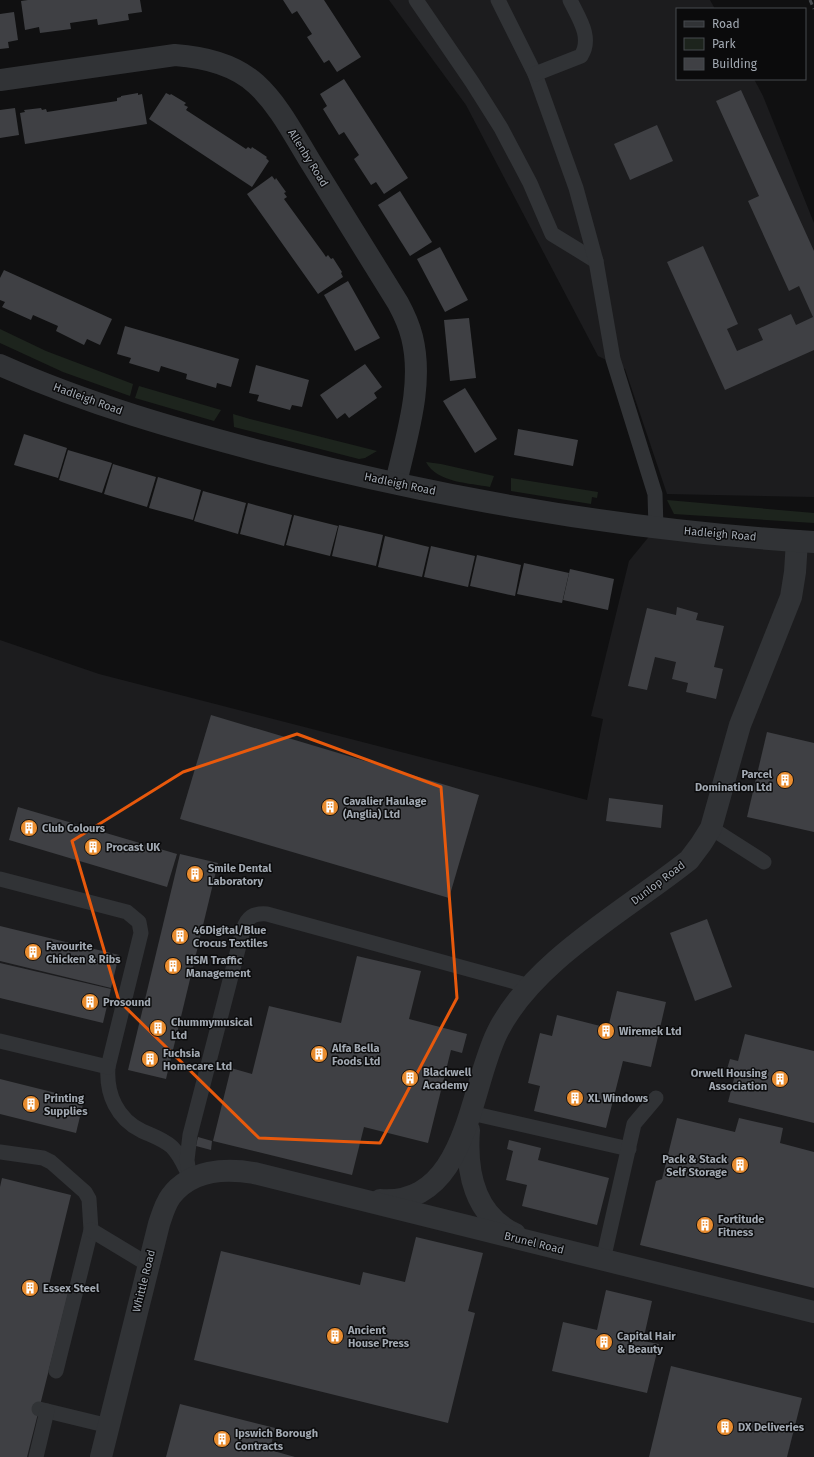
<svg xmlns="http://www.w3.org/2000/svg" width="814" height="1457" viewBox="0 0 814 1457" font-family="'Fira Sans',sans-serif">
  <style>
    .built { fill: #1c1c1e }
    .green { fill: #1d241d }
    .building { fill: #3f4044 }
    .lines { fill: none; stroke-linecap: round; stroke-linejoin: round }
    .service { stroke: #313336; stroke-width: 15 }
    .minor { stroke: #313336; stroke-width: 22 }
    .tertiary { stroke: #313336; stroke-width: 22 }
    .rail { stroke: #484b4f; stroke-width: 3; stroke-dasharray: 5 4; stroke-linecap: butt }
    .marked { fill: none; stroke: #e8590c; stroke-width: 3; stroke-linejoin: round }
    .labels { text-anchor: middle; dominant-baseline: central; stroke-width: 3; stroke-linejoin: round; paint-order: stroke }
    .street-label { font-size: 11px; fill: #a2a9b2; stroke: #0b0b0c }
    .poi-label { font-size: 11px; font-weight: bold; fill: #a2a9b2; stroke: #0b0b0c; text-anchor: start }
  </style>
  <rect width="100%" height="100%" fill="#101011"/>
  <g class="built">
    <path d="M 389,0 L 710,0 L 715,9 L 677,9 L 677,79 L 754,79 L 763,96 L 814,223 L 814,497 L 667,494 L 625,369 L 598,356 L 466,105 Z"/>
    <path d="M 656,528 L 814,542 L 814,1457 L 0,1457 L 0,640 L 99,674 L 587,800 L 603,719 L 591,716 L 629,561 Z"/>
  </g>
  <g class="green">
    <path d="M 0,329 L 46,351 L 133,384 L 130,396 L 63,372 L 0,343 Z"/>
    <path d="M 139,386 L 221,410 L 214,421 L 135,398 Z"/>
    <path d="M 233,414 L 250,419 L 377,451 L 365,458 L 359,459 L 242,429 L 234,427 Z"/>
    <path d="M 426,462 L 441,464 L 494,476 L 490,487 C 470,483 437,483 426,462 Z"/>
    <path d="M 511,478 L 598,492 L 597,498 L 592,497 L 591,504 L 511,491 Z"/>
    <path d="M 667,500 L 814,513 L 814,523 L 674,514 Z"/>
  </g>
  <g class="building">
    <path d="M 28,0 L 140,0 L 142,12 L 128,14 L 129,20 L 98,25 L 97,19 L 70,23 L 71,29 L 40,33 L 39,27 L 25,30 L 21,1 Z"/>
    <path d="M 283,0 L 324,0 L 361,57 L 337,72 L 329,60 L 324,63 L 307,37 L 312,34 L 297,11 L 292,14 Z"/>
    <path d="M 14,12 L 18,40 L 8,42 L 9,48 L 0,49 L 0,14 Z"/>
    <path d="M 344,79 L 408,178 L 384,194 L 376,182 L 371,185 L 354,159 L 359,155 L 344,132 L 339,135 L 323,109 L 327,106 L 320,94 Z"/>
    <path d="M 741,90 L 814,251 L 814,350 L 725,390 L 667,262 L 703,246 L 738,324 L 727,329 L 737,351 L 763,340 L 758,329 L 791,314 L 796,325 L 813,317 L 799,286 L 789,291 L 748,201 L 759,196 L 716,101 Z"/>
    <path d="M 138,93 L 138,95 L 142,94 L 147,124 L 25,144 L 20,113 L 25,112 L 24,110 L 41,108 L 42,110 L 46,109 L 47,112 L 117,101 L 117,98 L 121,97 L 121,96 Z"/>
    <path d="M 166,93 L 170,95 L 171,94 L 186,103 L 184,105 L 188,107 L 186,110 L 246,149 L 248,147 L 251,149 L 252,147 L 267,157 L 266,158 L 269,161 L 252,187 L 149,119 Z"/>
    <path d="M 15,108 L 19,135 L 0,138 L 0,110 Z"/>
    <path d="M 657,125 L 673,161 L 630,180 L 614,144 Z"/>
    <path d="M 272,176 L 275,180 L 276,178 L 286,192 L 284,193 L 287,197 L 284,199 L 324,254 L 326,257 L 328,255 L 331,259 L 333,258 L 342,272 L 341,273 L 343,277 L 318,294 L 247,194 Z"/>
    <path d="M 400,191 L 432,242 L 410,256 L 378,205 Z"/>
    <path d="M 440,247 L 468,300 L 445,312 L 417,259 Z"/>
    <path d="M 4,270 L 112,319 L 100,345 L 87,339 L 84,345 L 56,331 L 58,326 L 33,315 L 31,320 L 2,307 L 5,302 L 0,300 L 0,278 Z"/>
    <path d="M 348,281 L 380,338 L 355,351 L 324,295 Z"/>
    <path d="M 469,318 L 476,378 L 450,381 L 444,320 Z"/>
    <path d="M 125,326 L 239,359 L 231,387 L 217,383 L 216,388 L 186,379 L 187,374 L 161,366 L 159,372 L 129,363 L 131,358 L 117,354 Z"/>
    <path d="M 365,364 L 382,387 L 374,393 L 377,398 L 349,418 L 345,413 L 337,419 L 320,395 Z"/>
    <path d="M 256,365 L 309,380 L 302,407 L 292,405 L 290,410 L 257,401 L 259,395 L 249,393 Z"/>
    <path d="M 465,388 L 497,439 L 475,453 L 443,401 Z"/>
    <path d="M 518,429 L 578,440 L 573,466 L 514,455 Z"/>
    <path d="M 24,434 L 67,448 L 58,478 L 14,465 Z"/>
    <path d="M 68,450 L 112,463 L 102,493 L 59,480 Z"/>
    <path d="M 113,464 L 156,477 L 147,507 L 104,494 Z"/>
    <path d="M 158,477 L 201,490 L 193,520 L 149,508 Z"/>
    <path d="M 203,491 L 246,503 L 238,534 L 194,521 Z"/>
    <path d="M 248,503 L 292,515 L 284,546 L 240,534 Z"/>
    <path d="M 294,515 L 338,526 L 330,556 L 286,545 Z"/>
    <path d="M 339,525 L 383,535 L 376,566 L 332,556 Z"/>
    <path d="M 385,536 L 429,547 L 422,577 L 378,567 Z"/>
    <path d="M 431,546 L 475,556 L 468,587 L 424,577 Z"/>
    <path d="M 477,555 L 521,565 L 515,596 L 470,586 Z"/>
    <path d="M 524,563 L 569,573 L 562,603 L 517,594 Z"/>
    <path d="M 570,569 L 614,579 L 608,610 L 563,600 Z"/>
    <path d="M 677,607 L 698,613 L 696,620 L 724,626 L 714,667 L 723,669 L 716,699 L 686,692 L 688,683 L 672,679 L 676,662 L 655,657 L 647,690 L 628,686 L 647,608 L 676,615 Z"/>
    <path d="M 211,715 L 479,795 L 449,898 L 180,819 Z"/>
    <path d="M 767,732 L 814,743 L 814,832 L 747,817 Z"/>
    <path d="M 609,798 L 663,805 L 661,828 L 606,821 Z"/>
    <path d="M 18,807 L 177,854 L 167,887 L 9,840 Z"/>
    <path d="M 180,854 L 218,863 L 166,1079 L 128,1070 Z"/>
    <path d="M 707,919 L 732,987 L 695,1001 L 670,933 Z"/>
    <path d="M 0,926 L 119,955 L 111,988 L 0,961 Z"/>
    <path d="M 357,956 L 421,971 L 409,1019 L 467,1034 L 462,1053 L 451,1050 L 428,1143 L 364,1127 L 352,1175 L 213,1141 L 231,1068 L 252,1074 L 269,1006 L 341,1023 Z"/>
    <path d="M 0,963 L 111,989 L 103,1023 L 0,998 Z"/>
    <path d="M 617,991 L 666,1002 L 651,1067 L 623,1061 L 606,1128 L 534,1111 L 540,1086 L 528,1083 L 540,1033 L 552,1036 L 557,1015 L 608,1028 Z"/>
    <path d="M 745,1034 L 814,1051 L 814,1123 L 728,1102 L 736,1071 L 727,1069 L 730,1059 L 738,1061 Z"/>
    <path d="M 0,1079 L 84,1100 L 76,1133 L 0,1114 Z"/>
    <path d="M 677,1118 L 735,1132 L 739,1118 L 783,1128 L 780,1143 L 814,1152 L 814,1288 L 640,1245 L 656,1181 L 662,1179 Z"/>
    <path d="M 198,1137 L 212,1141 L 211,1150 L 196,1146 Z"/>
    <path d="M 509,1140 L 541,1148 L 538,1160 L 609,1178 L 597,1225 L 522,1206 L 527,1185 L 506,1180 L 513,1151 L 507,1149 Z"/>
    <path d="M 2,1178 L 71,1195 L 49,1285 L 69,1290 L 27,1457 L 0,1457 L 0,1187 Z"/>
    <path d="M 416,1237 L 483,1253 L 468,1311 L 475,1313 L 448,1423 L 194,1360 L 221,1251 L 360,1285 L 363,1272 L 405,1282 Z"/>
    <path d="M 606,1290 L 652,1301 L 643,1341 L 659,1344 L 647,1393 L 552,1371 L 563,1322 L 597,1330 Z"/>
    <path d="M 671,1366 L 802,1398 L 787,1457 L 649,1457 Z"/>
    <path d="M 180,1404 L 275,1428 L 270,1450 L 295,1457 L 166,1457 Z"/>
  </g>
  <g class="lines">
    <g class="service">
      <path d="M 416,0 L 472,82 L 501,128 L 530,183 L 552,234 L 596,261"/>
      <path d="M 498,0 L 535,74 L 576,188 L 596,261 L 613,359 L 655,494 L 656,528"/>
      <path d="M 535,74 L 581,56 C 593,37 578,17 570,0"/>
      <path d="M 711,828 L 764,862"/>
      <path d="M 0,879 L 127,912 L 139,922 L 141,933 L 108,1067 C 106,1094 117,1119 142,1131 C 153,1136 163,1139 172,1147 C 179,1154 183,1163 187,1171"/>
      <path d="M 0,1041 L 108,1067"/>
      <path d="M 471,1113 L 629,1149"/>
      <path d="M 0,1152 L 43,1158 L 51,1162 L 85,1192 L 89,1199 L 91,1230 L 56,1371"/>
      <path d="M 190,1180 L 187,1160 L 190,1135 L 243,930 C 247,917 253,913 267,914 L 530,986"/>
      <path d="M 91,1230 L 149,1265"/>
      <path d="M 603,1260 L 634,1124 L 656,1098"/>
      <path d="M 39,1409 L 109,1426"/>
      <path d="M 36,1457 L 47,1411"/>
    </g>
    <g class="minor">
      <path d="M 0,80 L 175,55 C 203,57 234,64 256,84 C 279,105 294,135 310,161 C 339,208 369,256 398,303 C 404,314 409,325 412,337 C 424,385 406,437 396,483"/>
      <path d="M 469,1130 C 466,1171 474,1215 515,1234"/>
      <path d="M 380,1200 C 467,1206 469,1090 497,1033 C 532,961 628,909 689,860 L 701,844 L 711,828 L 740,725 L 791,597 L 795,572 L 797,541"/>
      <path d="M 101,1457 L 159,1224 C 162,1215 165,1204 171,1196 C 191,1170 225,1168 254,1173 L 814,1312"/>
    </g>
    <path class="tertiary" d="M 0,365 C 87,404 179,430 271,454 C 449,500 631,531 814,542"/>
    <path class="rail" d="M 810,0 L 814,9"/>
  </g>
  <path class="marked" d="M 297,734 L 441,787 L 457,998 L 380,1143 L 259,1138 L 119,1001 L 72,841 L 183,772 Z"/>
  <defs>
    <g id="building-disc" transform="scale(0.9)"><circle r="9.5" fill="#e98d30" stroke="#0b0b0c"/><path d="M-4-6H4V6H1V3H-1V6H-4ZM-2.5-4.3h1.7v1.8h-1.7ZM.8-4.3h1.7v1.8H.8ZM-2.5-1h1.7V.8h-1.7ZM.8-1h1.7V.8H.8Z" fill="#fff"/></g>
  </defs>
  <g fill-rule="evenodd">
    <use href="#building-disc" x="785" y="780"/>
    <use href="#building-disc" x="330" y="807"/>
    <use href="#building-disc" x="29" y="828"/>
    <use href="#building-disc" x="93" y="847"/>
    <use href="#building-disc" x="195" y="874"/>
    <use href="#building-disc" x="180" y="936"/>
    <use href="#building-disc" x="33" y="952"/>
    <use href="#building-disc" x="173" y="966"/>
    <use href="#building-disc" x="90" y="1002"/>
    <use href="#building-disc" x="158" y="1028"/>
    <use href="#building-disc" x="606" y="1031"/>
    <use href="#building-disc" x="319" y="1054"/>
    <use href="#building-disc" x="150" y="1059"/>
    <use href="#building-disc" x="410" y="1078"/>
    <use href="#building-disc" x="780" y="1079"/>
    <use href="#building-disc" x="575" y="1098"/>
    <use href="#building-disc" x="31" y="1104"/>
    <use href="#building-disc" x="740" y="1165"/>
    <use href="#building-disc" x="705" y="1225"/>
    <use href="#building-disc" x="30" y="1288"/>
    <use href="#building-disc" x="335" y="1336"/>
    <use href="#building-disc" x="604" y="1342"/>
    <use href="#building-disc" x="725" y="1427"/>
    <use href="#building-disc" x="222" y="1439"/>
  </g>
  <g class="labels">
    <g class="street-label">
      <text transform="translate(308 158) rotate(58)">Allenby Road</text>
      <text transform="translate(88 399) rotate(20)">Hadleigh Road</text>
      <text transform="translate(400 484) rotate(12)">Hadleigh Road</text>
      <text transform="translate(720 534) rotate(5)">Hadleigh Road</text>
      <text transform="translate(658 883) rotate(-37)">Dunlop Road</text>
      <text transform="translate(534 1243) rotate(14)">Brunel Road</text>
      <text transform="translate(144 1281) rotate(-76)">Whittle Road</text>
    </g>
    <g class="poi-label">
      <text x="772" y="774" text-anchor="end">Parcel<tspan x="772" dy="13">Domination Ltd</tspan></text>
      <text x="343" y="801">Cavalier Haulage<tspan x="343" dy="13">(Anglia) Ltd</tspan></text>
      <text x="42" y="828">Club Colours</text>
      <text x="106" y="847">Procast UK</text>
      <text x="208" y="868">Smile Dental<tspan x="208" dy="13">Laboratory</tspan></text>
      <text x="193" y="930">46Digital/Blue<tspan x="193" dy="13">Crocus Textiles</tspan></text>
      <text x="46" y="946">Favourite<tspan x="46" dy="13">Chicken &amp; Ribs</tspan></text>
      <text x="186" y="960">HSM Traffic<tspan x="186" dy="13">Management</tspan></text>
      <text x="103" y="1002">Prosound</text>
      <text x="171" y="1022">Chummymusical<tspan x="171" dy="13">Ltd</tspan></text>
      <text x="619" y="1031">Wiremek Ltd</text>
      <text x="332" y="1048">Alfa Bella<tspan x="332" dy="13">Foods Ltd</tspan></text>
      <text x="163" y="1053">Fuchsia<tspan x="163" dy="13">Homecare Ltd</tspan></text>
      <text x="423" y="1072">Blackwell<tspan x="423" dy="13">Academy</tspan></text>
      <text x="767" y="1073" text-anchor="end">Orwell Housing<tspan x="767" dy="13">Association</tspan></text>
      <text x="44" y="1098">Printing<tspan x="44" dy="13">Supplies</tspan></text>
      <text x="588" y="1098">XL Windows</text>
      <text x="727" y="1159" text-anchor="end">Pack &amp; Stack<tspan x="727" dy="13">Self Storage</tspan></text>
      <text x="718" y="1219">Fortitude<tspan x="718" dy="13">Fitness</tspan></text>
      <text x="43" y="1288">Essex Steel</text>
      <text x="348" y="1330">Ancient<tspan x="348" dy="13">House Press</tspan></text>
      <text x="617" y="1336">Capital Hair<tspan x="617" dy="13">&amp; Beauty</tspan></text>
      <text x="738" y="1427">DX Deliveries</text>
      <text x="235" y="1433">Ipswich Borough<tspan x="235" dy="13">Contracts</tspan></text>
    </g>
  </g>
  <rect x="676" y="8" width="130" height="72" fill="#0b0b0c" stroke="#474a4e"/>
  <rect x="684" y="21" width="20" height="6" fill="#313336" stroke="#474a4e"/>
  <text x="712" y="28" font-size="12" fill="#a2a9b2">Road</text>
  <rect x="684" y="38" width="20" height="12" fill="#1d241d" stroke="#474a4e"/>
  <text x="712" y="48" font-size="12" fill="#a2a9b2">Park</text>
  <rect x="684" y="58" width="20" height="12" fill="#3f4044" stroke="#474a4e"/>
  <text x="712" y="68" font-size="12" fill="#a2a9b2">Building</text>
</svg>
